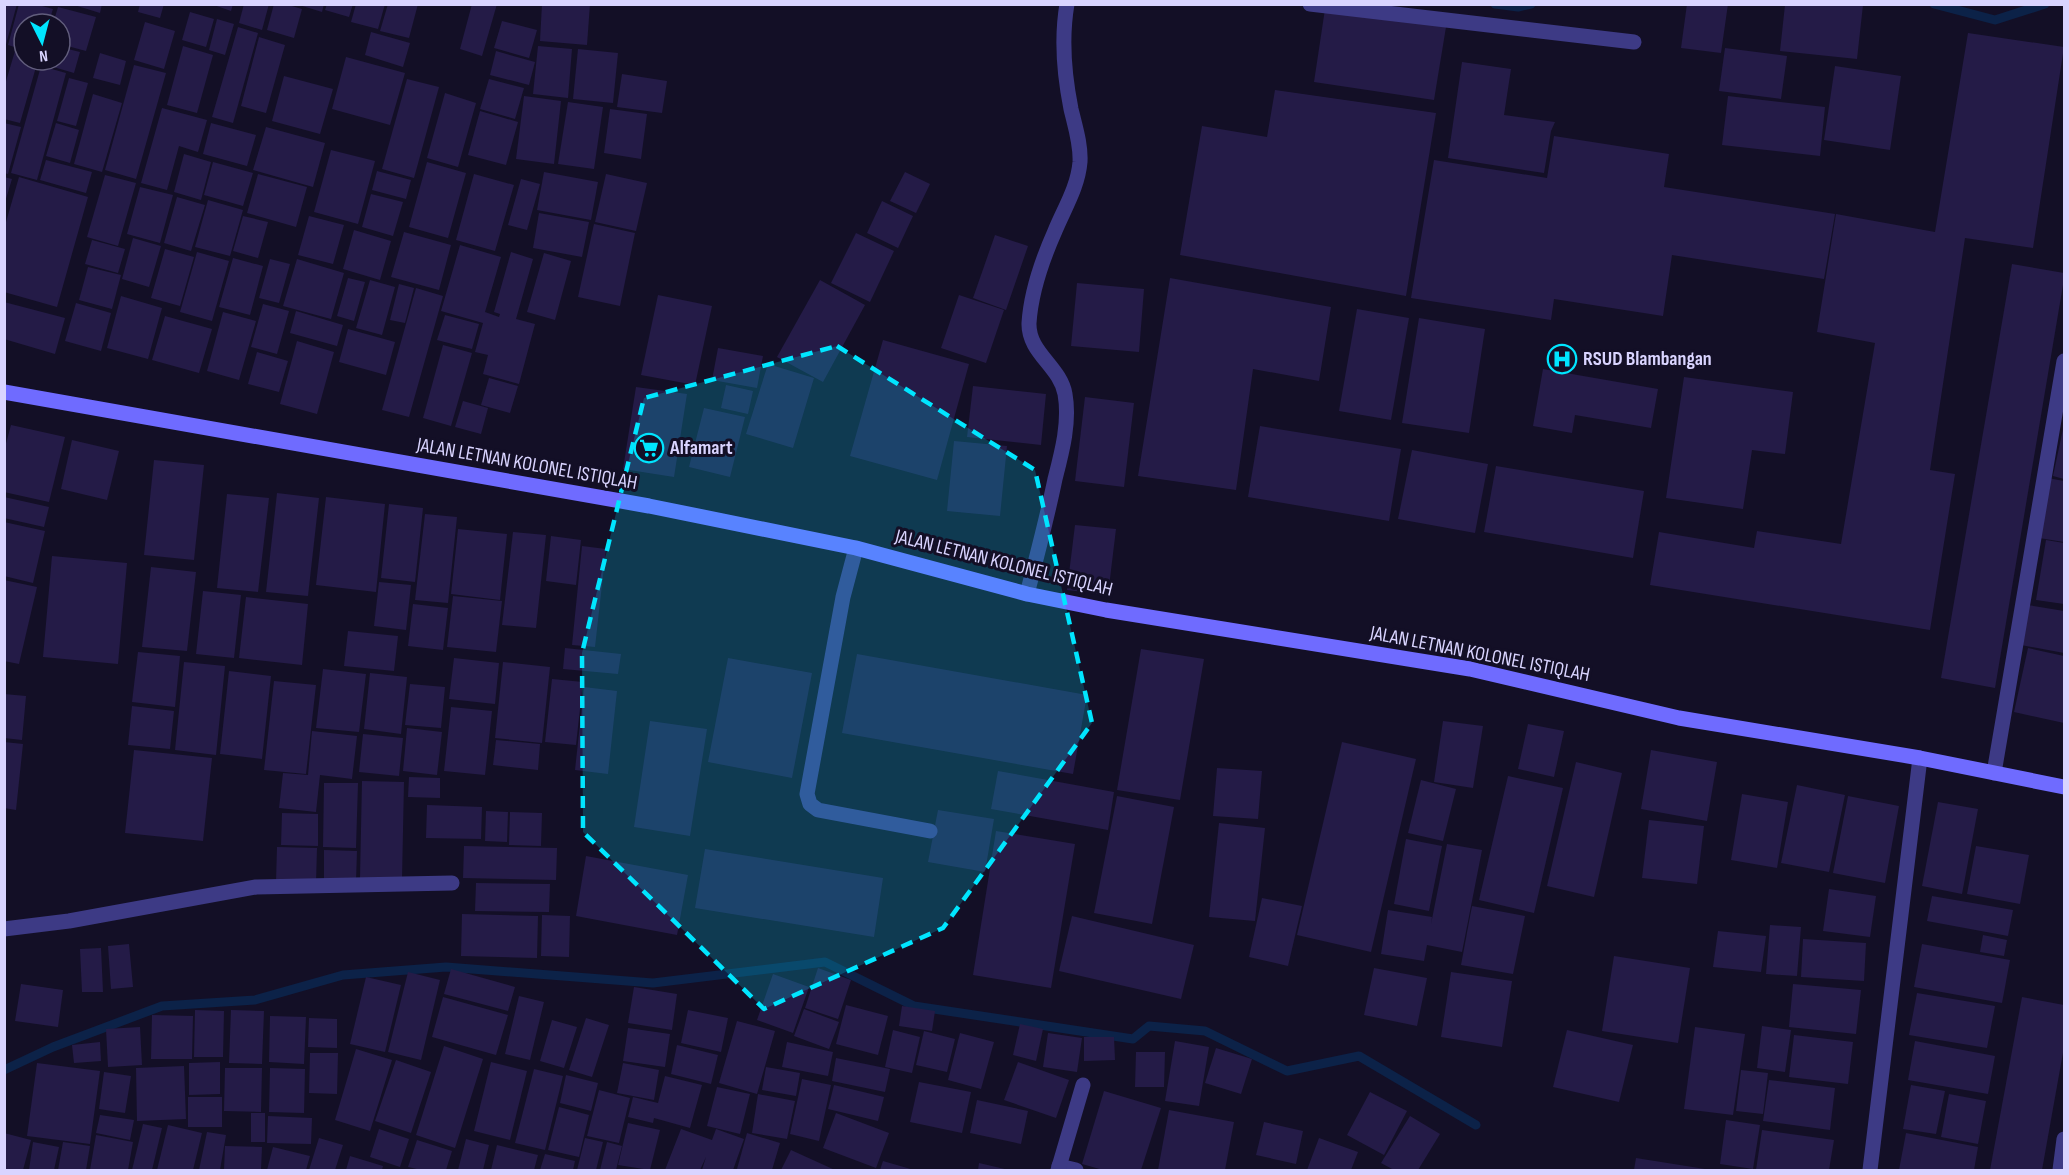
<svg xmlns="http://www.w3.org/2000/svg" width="2069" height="1175" viewBox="0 0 2069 1175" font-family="'Sofia Sans Condensed',sans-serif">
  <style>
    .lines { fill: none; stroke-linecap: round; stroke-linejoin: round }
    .stream { stroke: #0c2248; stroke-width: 9 }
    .building { fill: #241b47 }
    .lane { stroke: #3d3a85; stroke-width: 15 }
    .street { stroke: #3d3a85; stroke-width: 15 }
    .secondary { stroke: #6f6bff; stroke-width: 15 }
    .marked { fill: #00e5ff; fill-opacity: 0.2; stroke: #00e5ff; stroke-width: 4.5; stroke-dasharray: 12 8; stroke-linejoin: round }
    .labels { text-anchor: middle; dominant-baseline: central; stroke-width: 6; stroke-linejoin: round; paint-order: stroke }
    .poi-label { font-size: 20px; font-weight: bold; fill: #d9d4ff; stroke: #130f26; text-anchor: start }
    .street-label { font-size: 20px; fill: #d9d4ff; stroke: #130f26 }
  </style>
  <rect width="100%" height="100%" fill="#130f26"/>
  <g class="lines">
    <g class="stream">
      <path d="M 1495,4 L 1518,7 L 1531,4"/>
      <path d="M 1934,4 L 1995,20 L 2045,4"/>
      <path d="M 4,1070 L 53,1047 L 162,1006 L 255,1000 L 343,975 L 446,967 L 653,983 L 825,962 L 914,1006 L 1133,1039 L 1149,1026 L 1205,1031 L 1287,1071 L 1359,1056 L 1476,1125"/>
    </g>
  </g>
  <g class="building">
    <path d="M 5,4 L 17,4 L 5,48 Z"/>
    <path d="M 19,4 L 35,4 L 53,9 L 48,24 L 24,24 L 24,50 L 8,45 Z"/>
    <path d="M 71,4 L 102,4 L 100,13 Z"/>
    <path d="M 140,4 L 164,4 L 160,18 L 138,12 Z"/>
    <path d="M 211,4 L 233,4 L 231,11 Z"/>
    <path d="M 244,4 L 269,4 L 262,30 L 239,23 Z"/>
    <path d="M 274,4 L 285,4 L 302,9 L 294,38 L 267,30 Z"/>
    <path d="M 296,4 L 324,4 L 322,12 Z"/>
    <path d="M 327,4 L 353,4 L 349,17 L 325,10 Z"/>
    <path d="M 356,4 L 385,4 L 378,29 L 351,22 Z"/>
    <path d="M 388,4 L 418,4 L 409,38 L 380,31 Z"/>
    <path d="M 472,4 L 497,4 L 482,56 L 460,49 Z"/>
    <path d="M 542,4 L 590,4 L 587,45 L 540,41 Z"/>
    <path d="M 1687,4 L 1728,4 L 1721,53 L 1681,48 Z"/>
    <path d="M 1785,5 L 1863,5 L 1857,59 L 1780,51 Z"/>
    <path d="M 58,7 L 96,17 L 86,51 L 60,44 L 60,24 L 53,24 Z"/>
    <path d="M 1325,9 L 1446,27 L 1434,100 L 1314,82 Z"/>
    <path d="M 190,12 L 214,19 L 206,47 L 182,40 Z"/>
    <path d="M 217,19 L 234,24 L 225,55 L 209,50 Z"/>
    <path d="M 502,21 L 537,30 L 529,58 L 494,48 Z"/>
    <path d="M 145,22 L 175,31 L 164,69 L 134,60 Z"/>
    <path d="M 238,27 L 258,33 L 233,123 L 212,117 Z"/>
    <path d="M 371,32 L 410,43 L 403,67 L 365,55 Z"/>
    <path d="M 1968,33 L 2064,47 L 2033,248 L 1965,238 L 1930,470 L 1955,474 L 1930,630 L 1650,585 L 1659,532 L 1754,548 L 1757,531 L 1841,544 L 1875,343 L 1817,332 L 1836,214 L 1935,232 Z"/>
    <path d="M 259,37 L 285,45 L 266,113 L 241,106 Z"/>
    <path d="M 183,46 L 213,55 L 197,113 L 167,105 Z"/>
    <path d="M 538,46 L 572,49 L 568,98 L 533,94 Z"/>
    <path d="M 60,47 L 80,52 L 74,73 L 43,64 L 44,60 L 60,60 Z"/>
    <path d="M 1725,48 L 1787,56 L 1781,99 L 1719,91 Z"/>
    <path d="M 578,49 L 618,53 L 613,103 L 573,99 Z"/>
    <path d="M 15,51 L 24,53 L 24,60 L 38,60 L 20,123 L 4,119 L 4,88 Z"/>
    <path d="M 496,51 L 535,62 L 529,85 L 490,75 Z"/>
    <path d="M 100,53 L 126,61 L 120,85 L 93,78 Z"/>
    <path d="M 346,57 L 405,73 L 390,125 L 332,109 Z"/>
    <path d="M 1462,62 L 1511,69 L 1504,115 L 1555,122 L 1551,131 L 1544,173 L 1448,158 Z"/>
    <path d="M 134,65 L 166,73 L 136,179 L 105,170 Z"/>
    <path d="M 41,66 L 66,73 L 37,180 L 11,173 Z"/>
    <path d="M 1835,66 L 1901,76 L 1890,150 L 1824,140 Z"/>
    <path d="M 622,74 L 667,81 L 662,113 L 617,107 Z"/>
    <path d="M 284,76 L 333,89 L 320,134 L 272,121 Z"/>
    <path d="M 69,78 L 88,83 L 76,126 L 57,121 Z"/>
    <path d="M 407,79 L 439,87 L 414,178 L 382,169 Z"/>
    <path d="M 489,79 L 524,88 L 515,119 L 480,109 Z"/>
    <path d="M 1275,90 L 1436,113 L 1406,296 L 1180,255 L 1202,126 L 1267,137 Z"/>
    <path d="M 445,93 L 476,103 L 458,167 L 427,158 Z"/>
    <path d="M 93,94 L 122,103 L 102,172 L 74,164 Z"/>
    <path d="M 524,96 L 561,101 L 554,164 L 516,159 Z"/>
    <path d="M 1728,96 L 1825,107 L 1820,156 L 1722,145 Z"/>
    <path d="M 568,102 L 603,107 L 594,169 L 558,164 Z"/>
    <path d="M 162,108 L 207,120 L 198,152 L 179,146 L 167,190 L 141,183 Z"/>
    <path d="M 610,109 L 647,114 L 641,159 L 604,153 Z"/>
    <path d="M 480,111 L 518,122 L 506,165 L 468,155 Z"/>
    <path d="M 4,123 L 21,127 L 8,174 L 4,173 Z"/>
    <path d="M 56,123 L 79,130 L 70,163 L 46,156 Z"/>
    <path d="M 211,123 L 256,135 L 247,166 L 203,154 Z"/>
    <path d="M 266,127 L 325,143 L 313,187 L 253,170 Z"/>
    <path d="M 1554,136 L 1669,154 L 1664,187 L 1835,214 L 1824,279 L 1672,255 L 1663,316 L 1554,299 L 1551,320 L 1411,298 L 1434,160 L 1547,178 Z"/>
    <path d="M 331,150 L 375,161 L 358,224 L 314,212 Z"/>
    <path d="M 184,154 L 211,162 L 201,200 L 174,192 Z"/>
    <path d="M 46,160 L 92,172 L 86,193 L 40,180 Z"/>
    <path d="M 213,162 L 253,173 L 243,206 L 204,195 Z"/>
    <path d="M 427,162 L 466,173 L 448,238 L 409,227 Z"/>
    <path d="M 377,171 L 411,180 L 406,199 L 372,190 Z"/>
    <path d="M 544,172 L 598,182 L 591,220 L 537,210 Z"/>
    <path d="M 905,172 L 930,184 L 916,213 L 890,201 Z"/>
    <path d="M 258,174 L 307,187 L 296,227 L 247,213 Z"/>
    <path d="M 474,174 L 514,185 L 495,251 L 456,240 Z"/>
    <path d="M 606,174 L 647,183 L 636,231 L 595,222 Z"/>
    <path d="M 105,175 L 136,183 L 118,246 L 87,237 Z"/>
    <path d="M 4,177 L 12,179 L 5,202 L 4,201 Z"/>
    <path d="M 19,177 L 88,197 L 57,307 L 4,292 L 4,229 Z"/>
    <path d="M 521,179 L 540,184 L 527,230 L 508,225 Z"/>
    <path d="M 140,187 L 173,195 L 160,243 L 127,234 Z"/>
    <path d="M 371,194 L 403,202 L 393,236 L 362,227 Z"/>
    <path d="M 177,197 L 205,205 L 191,251 L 164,243 Z"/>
    <path d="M 208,200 L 243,210 L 230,256 L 195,247 Z"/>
    <path d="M 882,201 L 913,216 L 898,248 L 867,233 Z"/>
    <path d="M 539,213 L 589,222 L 582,257 L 533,248 Z"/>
    <path d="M 243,216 L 268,222 L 258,258 L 233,251 Z"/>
    <path d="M 309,216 L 344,225 L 333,264 L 298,255 Z"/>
    <path d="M 594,224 L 635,233 L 620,306 L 578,297 Z"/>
    <path d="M 354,230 L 391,241 L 380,280 L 343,269 Z"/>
    <path d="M 404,232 L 451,245 L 439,290 L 391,277 Z"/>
    <path d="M 856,233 L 894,251 L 870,302 L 831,283 Z"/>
    <path d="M 995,235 L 1028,246 L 1006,310 L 973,298 Z"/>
    <path d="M 133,238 L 161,246 L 149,287 L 122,279 Z"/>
    <path d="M 92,240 L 125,249 L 118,273 L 85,264 Z"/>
    <path d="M 460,245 L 501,257 L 485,312 L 499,317 L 500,314 L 494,312 L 511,252 L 533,259 L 516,319 L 535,324 L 519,384 L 483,374 L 488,355 L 475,352 L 483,323 L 441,311 Z"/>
    <path d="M 165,249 L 194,257 L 180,306 L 151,298 Z"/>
    <path d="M 197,252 L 229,261 L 212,321 L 180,312 Z"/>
    <path d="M 544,253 L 571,261 L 555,320 L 527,312 Z"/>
    <path d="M 233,258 L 263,266 L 250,315 L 219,307 Z"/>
    <path d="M 270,259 L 290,264 L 279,303 L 259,298 Z"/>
    <path d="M 297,259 L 344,273 L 331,319 L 283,306 Z"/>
    <path d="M 2012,264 L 2064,273 L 2064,279 L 1995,688 L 1941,678 Z"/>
    <path d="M 88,267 L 121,275 L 112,309 L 79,300 Z"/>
    <path d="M 348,278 L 365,282 L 354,321 L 337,316 Z"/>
    <path d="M 1170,278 L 1331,307 L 1319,381 L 1253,369 L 1236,490 L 1138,476 Z"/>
    <path d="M 370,280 L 395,287 L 382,335 L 356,328 Z"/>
    <path d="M 820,280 L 865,305 L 823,382 L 777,357 Z"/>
    <path d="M 1077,283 L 1144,289 L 1139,352 L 1071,346 Z"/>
    <path d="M 399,284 L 414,288 L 405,323 L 390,320 Z"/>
    <path d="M 416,288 L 443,296 L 409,417 L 382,410 Z"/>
    <path d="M 658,295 L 712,306 L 695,385 L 641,375 Z"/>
    <path d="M 959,295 L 1004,310 L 986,363 L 941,348 Z"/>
    <path d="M 121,296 L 162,308 L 148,359 L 107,348 Z"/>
    <path d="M 4,302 L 65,318 L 55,354 L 4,339 Z"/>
    <path d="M 76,303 L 111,313 L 101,351 L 65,341 Z"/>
    <path d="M 263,304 L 289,311 L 277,354 L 251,347 Z"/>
    <path d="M 1357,309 L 1409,318 L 1391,420 L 1339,411 Z"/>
    <path d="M 296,311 L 343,325 L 337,346 L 290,333 Z"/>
    <path d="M 223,312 L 256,321 L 239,380 L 207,371 Z"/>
    <path d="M 445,315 L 479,324 L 472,349 L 437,340 Z"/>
    <path d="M 165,316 L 212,329 L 199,373 L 152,360 Z"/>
    <path d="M 1419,318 L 1485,329 L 1469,433 L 1402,423 Z"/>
    <path d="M 348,329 L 395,342 L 386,375 L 339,362 Z"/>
    <path d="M 883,340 L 969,364 L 937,480 L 850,456 Z"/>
    <path d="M 297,341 L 334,352 L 317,414 L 280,404 Z"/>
    <path d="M 443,345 L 472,353 L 451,426 L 423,418 Z"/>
    <path d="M 718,348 L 763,356 L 757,388 L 712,380 Z"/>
    <path d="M 257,352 L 288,361 L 279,392 L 248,384 Z"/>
    <path d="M 768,364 L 814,378 L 793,448 L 746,434 Z"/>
    <path d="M 1543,369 L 1658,389 L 1651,428 L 1575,415 L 1572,433 L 1533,426 Z"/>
    <path d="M 1684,377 L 1793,392 L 1785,454 L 1752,450 L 1743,509 L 1666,498 Z"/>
    <path d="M 489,378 L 518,386 L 510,413 L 481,405 Z"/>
    <path d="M 726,385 L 753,391 L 748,414 L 721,408 Z"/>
    <path d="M 973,386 L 1046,394 L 1041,445 L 967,437 Z"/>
    <path d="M 636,387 L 687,394 L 674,477 L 623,469 Z"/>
    <path d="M 1085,397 L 1134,403 L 1124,487 L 1075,481 Z"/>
    <path d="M 463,401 L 488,408 L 481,434 L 455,427 Z"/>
    <path d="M 704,408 L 745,417 L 730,477 L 689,467 Z"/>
    <path d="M 11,425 L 65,437 L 49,502 L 4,492 L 4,451 Z"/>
    <path d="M 1260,426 L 1401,449 L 1389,521 L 1248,497 Z"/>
    <path d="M 2063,429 L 2064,429 L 2064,479 L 2053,476 Z"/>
    <path d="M 72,440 L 119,451 L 107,500 L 61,489 Z"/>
    <path d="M 954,441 L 1007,446 L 1000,516 L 947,511 Z"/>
    <path d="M 1412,450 L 1488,464 L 1475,533 L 1398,519 Z"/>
    <path d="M 154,460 L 204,465 L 194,560 L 144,555 Z"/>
    <path d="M 1496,466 L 1644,491 L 1633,558 L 1484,532 Z"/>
    <path d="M 2048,478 L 2064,481 L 2064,542 L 2039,538 Z"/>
    <path d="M 277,493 L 319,498 L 308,596 L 266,592 Z"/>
    <path d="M 227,494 L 269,498 L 258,592 L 217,588 Z"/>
    <path d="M 4,497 L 49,507 L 44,527 L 4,518 Z"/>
    <path d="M 326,497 L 385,504 L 376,592 L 316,585 Z"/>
    <path d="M 389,504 L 423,508 L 415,582 L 381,578 Z"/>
    <path d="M 425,514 L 457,517 L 448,603 L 415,600 Z"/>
    <path d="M 4,522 L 45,531 L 33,583 L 4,576 Z"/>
    <path d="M 1075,525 L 1116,529 L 1108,595 L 1067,590 Z"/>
    <path d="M 458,529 L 507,534 L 500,600 L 451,594 Z"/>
    <path d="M 513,532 L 546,535 L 536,628 L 502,625 Z"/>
    <path d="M 551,536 L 581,540 L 576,585 L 546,581 Z"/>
    <path d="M 2046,540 L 2064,543 L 2064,604 L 2036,600 Z"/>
    <path d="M 582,546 L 606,549 L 595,647 L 572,645 Z"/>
    <path d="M 52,556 L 127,563 L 118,664 L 43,657 Z"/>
    <path d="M 151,567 L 196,572 L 187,651 L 142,647 Z"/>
    <path d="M 4,580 L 37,587 L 19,664 L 4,661 Z"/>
    <path d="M 379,582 L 411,585 L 406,630 L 374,626 Z"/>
    <path d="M 203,591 L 241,595 L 234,658 L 196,654 Z"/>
    <path d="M 453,596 L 502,601 L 496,652 L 447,647 Z"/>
    <path d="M 246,597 L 308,604 L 302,665 L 239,658 Z"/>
    <path d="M 413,604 L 448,608 L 443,650 L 408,646 Z"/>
    <path d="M 2028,605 L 2064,611 L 2064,653 L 2021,645 Z"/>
    <path d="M 348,631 L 398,636 L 394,671 L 344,666 Z"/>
    <path d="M 565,648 L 621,654 L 618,674 L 563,669 Z"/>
    <path d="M 2028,648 L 2064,656 L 2064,723 L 2014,712 Z"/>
    <path d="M 1141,649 L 1204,659 L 1180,800 L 1117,790 Z"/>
    <path d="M 138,652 L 180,656 L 175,707 L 132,702 Z"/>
    <path d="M 857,654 L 1087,695 L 1073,774 L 842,733 Z"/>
    <path d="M 454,658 L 499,663 L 495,704 L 449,699 Z"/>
    <path d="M 728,658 L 812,673 L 792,778 L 708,762 Z"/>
    <path d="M 184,662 L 225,666 L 216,755 L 175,750 Z"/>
    <path d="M 503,662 L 550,667 L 542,743 L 495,738 Z"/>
    <path d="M 323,669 L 366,674 L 359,732 L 316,728 Z"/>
    <path d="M 229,671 L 271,676 L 262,759 L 220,754 Z"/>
    <path d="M 370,673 L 407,677 L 401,734 L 364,729 Z"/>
    <path d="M 552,679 L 583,682 L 576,745 L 545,742 Z"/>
    <path d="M 274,681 L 316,685 L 306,774 L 264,770 Z"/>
    <path d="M 410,684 L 445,687 L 441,728 L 405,725 Z"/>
    <path d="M 584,687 L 617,691 L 608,774 L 575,770 Z"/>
    <path d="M 4,694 L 26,696 L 22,740 L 4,738 Z"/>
    <path d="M 132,706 L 174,711 L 170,749 L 128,745 Z"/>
    <path d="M 451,707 L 492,711 L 485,775 L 444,771 Z"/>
    <path d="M 650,721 L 707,729 L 690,836 L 634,827 Z"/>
    <path d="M 1443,721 L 1483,726 L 1473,788 L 1434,782 Z"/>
    <path d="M 1528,724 L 1564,731 L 1554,777 L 1518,769 Z"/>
    <path d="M 407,728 L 442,732 L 437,775 L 403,771 Z"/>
    <path d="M 312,731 L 357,736 L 352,779 L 320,775 L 316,812 L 279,808 L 283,773 L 308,775 Z"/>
    <path d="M 363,734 L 403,738 L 399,776 L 359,772 Z"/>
    <path d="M 496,740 L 540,744 L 538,770 L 493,765 Z"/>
    <path d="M 4,742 L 23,744 L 16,810 L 4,808 Z"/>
    <path d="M 1342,742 L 1416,759 L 1371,952 L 1297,935 Z"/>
    <path d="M 134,750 L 212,758 L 203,841 L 125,833 Z"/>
    <path d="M 1651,750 L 1717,762 L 1707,821 L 1641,809 Z"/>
    <path d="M 1576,762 L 1622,773 L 1594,897 L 1547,886 Z"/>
    <path d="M 1217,768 L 1262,771 L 1258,819 L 1213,816 Z"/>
    <path d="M 998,771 L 1114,792 L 1108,830 L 991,809 Z"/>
    <path d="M 1508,776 L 1563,788 L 1534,913 L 1479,900 Z"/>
    <path d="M 409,777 L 440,778 L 440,798 L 408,797 Z"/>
    <path d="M 1421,780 L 1456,789 L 1443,841 L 1408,833 Z"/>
    <path d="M 362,781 L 404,782 L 402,879 L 360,878 Z"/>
    <path d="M 324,783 L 358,783 L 356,848 L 323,847 Z"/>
    <path d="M 1797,785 L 1845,795 L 1829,872 L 1781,863 Z"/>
    <path d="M 1742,794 L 1788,802 L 1777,868 L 1731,860 Z"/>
    <path d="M 1117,796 L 1174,807 L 1152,924 L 1094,913 Z"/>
    <path d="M 1848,796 L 1899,806 L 1885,883 L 1833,873 Z"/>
    <path d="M 1938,802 L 1978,809 L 1962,894 L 1922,886 Z"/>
    <path d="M 427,805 L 482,807 L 481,839 L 426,838 Z"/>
    <path d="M 938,810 L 994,819 L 985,872 L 928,862 Z"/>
    <path d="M 486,811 L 508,812 L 507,842 L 485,841 Z"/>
    <path d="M 510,812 L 542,813 L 541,846 L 509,845 Z"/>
    <path d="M 282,813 L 318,814 L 318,846 L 281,845 Z"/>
    <path d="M 1649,820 L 1704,826 L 1697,884 L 1642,878 Z"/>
    <path d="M 1219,823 L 1265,828 L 1255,921 L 1209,917 Z"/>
    <path d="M 996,831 L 1075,844 L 1051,988 L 973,975 Z"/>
    <path d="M 1406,839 L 1442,846 L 1429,911 L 1394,904 Z"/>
    <path d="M 1447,844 L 1482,850 L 1462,952 L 1427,945 L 1424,961 L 1381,954 L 1388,910 L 1432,917 L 1431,924 Z"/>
    <path d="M 464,846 L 557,848 L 556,880 L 463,878 Z"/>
    <path d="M 1976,846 L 2029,855 L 2020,904 L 1967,894 Z"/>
    <path d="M 277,847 L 317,848 L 316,883 L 276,882 Z"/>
    <path d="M 705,849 L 883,878 L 874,937 L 695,908 Z"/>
    <path d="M 324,850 L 357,851 L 356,881 L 324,881 Z"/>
    <path d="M 586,856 L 688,875 L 677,935 L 576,916 Z"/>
    <path d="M 476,883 L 550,884 L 549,912 L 475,911 Z"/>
    <path d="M 1829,889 L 1876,896 L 1870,937 L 1823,931 Z"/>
    <path d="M 1932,896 L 2013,910 L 2008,936 L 1927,921 Z"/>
    <path d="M 1262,898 L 1302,906 L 1288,966 L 1249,957 Z"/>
    <path d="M 1472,906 L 1525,916 L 1513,974 L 1461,965 Z"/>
    <path d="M 462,914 L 538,916 L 537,958 L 461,956 Z"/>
    <path d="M 542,915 L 570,916 L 569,957 L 541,956 Z"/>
    <path d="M 1072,916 L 1194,945 L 1181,999 L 1059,971 Z"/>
    <path d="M 1770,925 L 1801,927 L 1797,976 L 1766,974 Z"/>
    <path d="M 1718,931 L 1766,936 L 1761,972 L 1713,967 Z"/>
    <path d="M 1983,935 L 2007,940 L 2004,956 L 1980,952 Z"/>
    <path d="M 1803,939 L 1866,943 L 1864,981 L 1801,977 Z"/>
    <path d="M 129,944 L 133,987 L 111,989 L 108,946 Z"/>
    <path d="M 1922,944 L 2010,960 L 2002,1003 L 1914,987 Z"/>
    <path d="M 101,948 L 103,992 L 82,992 L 80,949 Z"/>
    <path d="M 1614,956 L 1690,968 L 1678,1043 L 1602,1031 Z"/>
    <path d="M 818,968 L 851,980 L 838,1019 L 805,1008 Z"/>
    <path d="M 1374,968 L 1427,978 L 1417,1026 L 1364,1015 Z"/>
    <path d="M 451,969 L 515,987 L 508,1011 L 444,994 Z"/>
    <path d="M 408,972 L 440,980 L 421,1060 L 388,1052 Z"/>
    <path d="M 1451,972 L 1512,981 L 1502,1047 L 1441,1037 Z"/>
    <path d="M 773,974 L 809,987 L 793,1033 L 757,1020 Z"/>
    <path d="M 366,977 L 401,985 L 385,1052 L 350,1044 Z"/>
    <path d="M 21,984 L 63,990 L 58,1027 L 15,1021 Z"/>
    <path d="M 1793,984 L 1861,990 L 1856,1034 L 1789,1027 Z"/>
    <path d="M 634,987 L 677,994 L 672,1030 L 628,1023 Z"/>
    <path d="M 1917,993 L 1995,1006 L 1987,1048 L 1909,1035 Z"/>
    <path d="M 519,996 L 544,1002 L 530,1060 L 505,1054 Z"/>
    <path d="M 443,997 L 508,1015 L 496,1055 L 432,1037 Z"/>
    <path d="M 2022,997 L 2064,1005 L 2064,1047 L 2042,1170 L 1990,1170 Z"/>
    <path d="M 846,1005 L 888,1016 L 878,1055 L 836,1044 Z"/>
    <path d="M 902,1006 L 935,1011 L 932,1031 L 899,1026 Z"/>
    <path d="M 804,1009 L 839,1022 L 829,1049 L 794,1036 Z"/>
    <path d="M 195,1010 L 224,1011 L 223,1057 L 194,1057 Z"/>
    <path d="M 231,1010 L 264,1011 L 262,1064 L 229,1063 Z"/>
    <path d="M 688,1010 L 728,1018 L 721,1052 L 681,1043 Z"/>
    <path d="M 152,1015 L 193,1016 L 192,1059 L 151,1059 Z"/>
    <path d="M 270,1016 L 306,1017 L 304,1064 L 269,1062 Z"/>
    <path d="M 309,1018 L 337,1019 L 337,1048 L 308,1047 Z"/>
    <path d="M 586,1018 L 609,1025 L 592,1077 L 569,1070 Z"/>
    <path d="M 552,1020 L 577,1027 L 564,1068 L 540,1061 Z"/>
    <path d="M 737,1021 L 775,1031 L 757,1094 L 719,1083 Z"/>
    <path d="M 1020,1024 L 1043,1029 L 1036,1061 L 1013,1055 Z"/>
    <path d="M 1762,1026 L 1791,1030 L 1785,1072 L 1757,1068 Z"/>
    <path d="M 140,1027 L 142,1065 L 108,1067 L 106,1029 Z"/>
    <path d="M 1695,1027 L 1745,1034 L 1733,1115 L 1684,1109 Z"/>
    <path d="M 628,1028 L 670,1034 L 665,1067 L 623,1061 Z"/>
    <path d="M 893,1030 L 920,1037 L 912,1073 L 885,1067 Z"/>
    <path d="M 1567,1030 L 1633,1045 L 1619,1102 L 1553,1087 Z"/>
    <path d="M 924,1031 L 955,1039 L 947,1072 L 916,1065 Z"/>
    <path d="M 960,1033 L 994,1042 L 981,1089 L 948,1080 Z"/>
    <path d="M 1048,1033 L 1082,1038 L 1077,1072 L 1043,1067 Z"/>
    <path d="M 1794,1035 L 1853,1042 L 1848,1084 L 1789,1077 Z"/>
    <path d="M 1084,1037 L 1114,1037 L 1115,1060 L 1084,1061 Z"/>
    <path d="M 1175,1041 L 1209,1047 L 1199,1106 L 1165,1101 Z"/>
    <path d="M 1915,1041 L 1995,1056 L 1988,1094 L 1908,1080 Z"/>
    <path d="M 100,1042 L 101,1061 L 74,1063 L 72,1045 Z"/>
    <path d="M 787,1042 L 833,1052 L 828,1076 L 782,1067 Z"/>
    <path d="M 677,1045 L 718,1055 L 711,1084 L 671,1074 Z"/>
    <path d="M 444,1046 L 483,1059 L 455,1148 L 416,1135 Z"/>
    <path d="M 1216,1048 L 1252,1059 L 1241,1094 L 1205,1083 Z"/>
    <path d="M 356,1049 L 392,1060 L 370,1131 L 335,1120 Z"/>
    <path d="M 1136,1052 L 1165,1052 L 1164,1087 L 1135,1087 Z"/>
    <path d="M 310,1053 L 338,1053 L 337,1094 L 309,1093 Z"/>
    <path d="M 836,1058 L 890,1069 L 885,1092 L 832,1081 Z"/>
    <path d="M 396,1060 L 431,1072 L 411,1133 L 375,1121 Z"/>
    <path d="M 220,1062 L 220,1094 L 189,1095 L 189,1063 Z"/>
    <path d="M 491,1062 L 527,1071 L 510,1140 L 474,1131 Z"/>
    <path d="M 1018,1062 L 1069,1080 L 1056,1118 L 1004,1100 Z"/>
    <path d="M 37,1063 L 100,1071 L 90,1144 L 27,1136 Z"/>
    <path d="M 623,1063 L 659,1070 L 654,1100 L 617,1093 Z"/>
    <path d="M 184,1066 L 186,1119 L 137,1121 L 136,1068 Z"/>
    <path d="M 766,1067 L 800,1073 L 796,1096 L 762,1090 Z"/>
    <path d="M 225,1068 L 262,1068 L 261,1112 L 224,1111 Z"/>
    <path d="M 270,1068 L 305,1069 L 304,1113 L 269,1112 Z"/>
    <path d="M 534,1069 L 563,1076 L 545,1150 L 515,1143 Z"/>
    <path d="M 1741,1070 L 1768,1073 L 1763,1114 L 1736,1111 Z"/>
    <path d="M 104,1072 L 131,1076 L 125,1113 L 99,1109 Z"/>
    <path d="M 566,1075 L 598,1083 L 591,1111 L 560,1103 Z"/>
    <path d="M 665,1076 L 702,1085 L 690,1128 L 654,1118 L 653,1123 L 628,1117 L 633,1097 L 658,1103 Z"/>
    <path d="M 802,1079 L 831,1085 L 819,1141 L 790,1134 Z"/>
    <path d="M 1769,1080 L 1835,1088 L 1830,1130 L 1763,1121 Z"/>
    <path d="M 919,1082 L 971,1092 L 962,1133 L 910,1122 Z"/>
    <path d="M 834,1085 L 884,1097 L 878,1121 L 828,1109 Z"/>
    <path d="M 1911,1085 L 1945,1091 L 1936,1134 L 1903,1129 Z"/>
    <path d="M 717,1087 L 750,1094 L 740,1134 L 707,1126 Z"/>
    <path d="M 599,1090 L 630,1098 L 619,1143 L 587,1136 Z"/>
    <path d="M 1104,1091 L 1161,1108 L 1141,1170 L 1103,1170 L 1082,1164 Z"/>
    <path d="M 1370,1092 L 1407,1111 L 1384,1155 L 1347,1135 Z"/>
    <path d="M 758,1094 L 795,1101 L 787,1139 L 752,1133 Z"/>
    <path d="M 1949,1094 L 1986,1101 L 1978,1144 L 1941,1137 Z"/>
    <rect x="188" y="1097" width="34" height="30"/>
    <path d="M 977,1100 L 1028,1111 L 1021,1144 L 970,1133 Z"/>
    <path d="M 559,1107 L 589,1115 L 579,1157 L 548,1150 Z"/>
    <path d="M 1169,1110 L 1234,1122 L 1225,1170 L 1158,1170 Z"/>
    <rect x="251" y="1113" width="14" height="29"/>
    <path d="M 836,1113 L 889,1133 L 876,1168 L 823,1148 Z"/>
    <path d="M 100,1115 L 134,1120 L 130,1140 L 96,1133 Z"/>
    <path d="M 268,1116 L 312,1118 L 311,1144 L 267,1143 Z"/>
    <path d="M 1410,1116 L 1440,1134 L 1418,1170 L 1394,1170 L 1381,1163 Z"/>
    <path d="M 1726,1120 L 1760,1125 L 1753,1169 L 1720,1164 Z"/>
    <path d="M 1264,1122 L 1303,1131 L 1296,1164 L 1256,1155 Z"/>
    <path d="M 628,1123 L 660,1130 L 650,1170 L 618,1165 Z"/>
    <path d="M 143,1124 L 162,1128 L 152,1170 L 132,1170 Z"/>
    <path d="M 168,1125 L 202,1133 L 193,1170 L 157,1170 Z"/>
    <path d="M 379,1129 L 409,1139 L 400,1167 L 370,1157 Z"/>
    <path d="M 681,1129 L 712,1140 L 716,1129 L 744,1139 L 733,1170 L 702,1170 L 706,1157 L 700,1170 L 665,1170 Z"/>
    <path d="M 1762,1130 L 1834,1140 L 1829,1170 L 1756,1170 Z"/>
    <path d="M 207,1132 L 226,1135 L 220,1170 L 199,1170 Z"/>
    <path d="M 4,1133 L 31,1140 L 23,1170 L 4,1170 Z"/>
    <path d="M 747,1133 L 780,1143 L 772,1170 L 737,1169 Z"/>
    <path d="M 1906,1133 L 1978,1147 L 1974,1170 L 1899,1170 Z"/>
    <path d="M 96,1135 L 133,1142 L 128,1170 L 90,1170 Z"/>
    <path d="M 319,1138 L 343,1145 L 335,1170 L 309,1170 Z"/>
    <path d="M 585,1138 L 603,1142 L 596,1170 L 577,1170 Z"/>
    <path d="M 1319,1138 L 1358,1152 L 1351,1170 L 1307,1170 Z"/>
    <path d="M 466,1139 L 489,1145 L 483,1170 L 458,1170 Z"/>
    <path d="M 417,1140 L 452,1151 L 446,1170 L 421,1170 L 408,1167 Z"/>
    <path d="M 33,1142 L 59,1147 L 54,1170 L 29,1170 Z"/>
    <path d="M 63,1142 L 90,1146 L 86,1170 L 58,1170 Z"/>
    <path d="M 607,1142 L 622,1146 L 616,1170 L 600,1170 Z"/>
    <path d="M 497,1145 L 538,1155 L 534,1170 L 491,1170 Z"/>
    <path d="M 225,1146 L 262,1147 L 261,1170 L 224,1170 Z"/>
    <path d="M 273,1147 L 310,1156 L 306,1170 L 267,1170 Z"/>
    <path d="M 791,1150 L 835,1170 L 781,1170 Z"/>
    <path d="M 545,1154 L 575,1161 L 573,1170 L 540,1170 Z"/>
    <path d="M 350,1156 L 383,1166 L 382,1170 L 346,1170 Z"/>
    <path d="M 1636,1158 L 1705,1169 L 1705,1170 L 1634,1170 Z"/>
    <path d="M 883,1161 L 914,1170 L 880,1170 Z"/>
    <path d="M 979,1163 L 1009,1170 L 978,1170 Z"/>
  </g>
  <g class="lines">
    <path class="lane" d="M 856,548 L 843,597 L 807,794 L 810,804 L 818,810 L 930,831"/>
    <g class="street">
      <path d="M 1310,4 L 1634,42"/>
      <path d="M 1027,594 C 1037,556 1047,518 1055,479 C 1062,452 1070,422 1065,394 C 1060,366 1028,353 1029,323 C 1031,292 1043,258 1055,231 C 1064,209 1078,187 1080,162 C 1081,144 1075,126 1071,109 C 1064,74 1061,39 1067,4"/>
      <path d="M 1994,773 L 2064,361"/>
      <path d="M 4,929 L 69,921 L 256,887 L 452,883"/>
      <path d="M 1059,1166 L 1076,1170"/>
      <path d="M 1058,1170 L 1083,1085"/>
      <path d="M 1870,1170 L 1920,758"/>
      <path d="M 2060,1170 L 2064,1139"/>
    </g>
    <path class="secondary" d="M 4,392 L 649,506 L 856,548 L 1027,594 L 1106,610 L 1470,669 L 1679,718 L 1920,758 L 2064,787"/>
  </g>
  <path class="marked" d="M 837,346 L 1035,470 L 1092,723 L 943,928 L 764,1009 L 583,832 L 582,653 L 644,398 Z"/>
  <defs>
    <g id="hospital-ring" transform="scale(1.5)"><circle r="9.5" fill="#130f26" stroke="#00e5ff" stroke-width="1.5"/><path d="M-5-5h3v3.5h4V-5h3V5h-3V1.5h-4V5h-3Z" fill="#00e5ff"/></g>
    <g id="supermarket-ring" transform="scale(1.5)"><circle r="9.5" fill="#130f26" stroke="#00e5ff" stroke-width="1.5"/><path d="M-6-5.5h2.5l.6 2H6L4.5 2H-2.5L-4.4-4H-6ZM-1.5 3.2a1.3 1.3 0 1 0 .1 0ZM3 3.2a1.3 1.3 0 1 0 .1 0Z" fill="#00e5ff"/></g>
  </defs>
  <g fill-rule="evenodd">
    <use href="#hospital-ring" x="1562" y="359"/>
    <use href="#supermarket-ring" x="649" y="448"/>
  </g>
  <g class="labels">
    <g class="poi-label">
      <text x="1583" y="359">RSUD Blambangan</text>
      <text x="670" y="448">Alfamart</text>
    </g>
    <g class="street-label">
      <text transform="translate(527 464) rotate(10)">JALAN LETNAN KOLONEL ISTIQLAH</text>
      <text transform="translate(1004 563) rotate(14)">JALAN LETNAN KOLONEL ISTIQLAH</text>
      <text transform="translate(1480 654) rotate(11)">JALAN LETNAN KOLONEL ISTIQLAH</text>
    </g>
  </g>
  <rect width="2069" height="1175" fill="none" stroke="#d9d4ff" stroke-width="12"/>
  <g transform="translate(42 42) rotate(174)"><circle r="28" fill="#130f26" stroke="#625e7d" stroke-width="1.5"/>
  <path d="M0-4.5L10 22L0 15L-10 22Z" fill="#00e5ff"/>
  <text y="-9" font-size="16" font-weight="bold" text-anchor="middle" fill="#d9d4ff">N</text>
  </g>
</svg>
